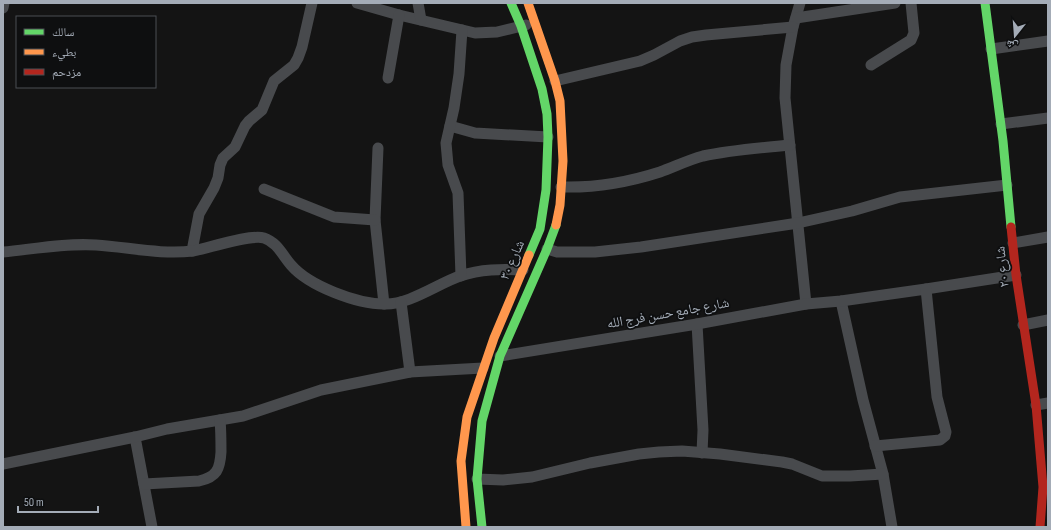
<svg xmlns="http://www.w3.org/2000/svg" width="1051" height="530" viewBox="0 0 1051 530" font-family="'Sofia Sans Condensed','Noto Naskh Arabic',sans-serif">
  <style>
    .lines { fill: none; stroke-linecap: round; stroke-linejoin: round }
    .street { stroke: #484a4d; stroke-width: 11 }
    .fast { stroke: #63d668; stroke-width: 9 }
    .slow { stroke: #ff974d; stroke-width: 9 }
    .jam { stroke: #b3261e; stroke-width: 9 }
    .labels { text-anchor: middle; dominant-baseline: central; stroke-width: 3.5; stroke-linejoin: round; paint-order: stroke }
    .street-label { font-size: 14px; fill: #a4acb7; stroke: #0e0f10 }
  </style>
  <rect width="100%" height="100%" fill="#141414"/>
  <g class="lines">
    <g class="street">
      <path d="M 357,3 L 399,15 L 475,33 L 497,32 L 526,25"/>
      <path d="M 418,3 L 421,20"/>
      <path d="M 800,3 L 793,27 L 786,65 L 785,98 L 806,304"/>
      <path d="M 3,8 L 4,3"/>
      <path d="M 796,18 L 895,3"/>
      <path d="M 991,49 L 1048,41"/>
      <path d="M 871,65 L 911,40 L 914,33 L 911,3"/>
      <path d="M 388,78 L 399,15"/>
      <path d="M 555,81 L 640,61 L 654,55 L 680,41 L 692,37 L 706,35 L 793,27"/>
      <path d="M 1001,124 L 1048,118"/>
      <path d="M 450,126 L 475,133 L 548,137"/>
      <path d="M 378,148 L 375,220 L 384,304"/>
      <path d="M 561,187 C 594,188 629,182 660,172 C 674,167 688,160 703,156 C 731,150 761,148 790,145"/>
      <path d="M 264,189 L 334,217 L 375,220"/>
      <path d="M 1013,243 L 1048,237"/>
      <path d="M 547,249 L 557,252 L 595,252 L 641,247 L 798,223 L 852,211 L 900,197 L 1007,185"/>
      <path d="M 192,251 L 199,214 L 214,188 L 218,178 L 220,165 L 223,158 L 235,147 L 245,126 L 249,121 L 262,110 L 274,81 L 294,65 L 298,58 L 302,47 L 312,3"/>
      <path d="M 3,252 C 34,249 65,243 96,245 C 128,247 161,255 193,251 C 209,248 250,234 264,238 C 277,242 283,256 291,265 C 309,286 357,304 384,304 C 409,305 437,284 460,276 C 481,269 501,269 523,270"/>
      <path d="M 461,276 L 458,193 L 448,165 L 446,143 L 454,108 L 459,74 L 462,30"/>
      <path d="M 841,301 L 863,400 L 883,474 L 892,527"/>
      <path d="M 401,302 L 410,372"/>
      <path d="M 697,324 L 703,430 L 702,453"/>
      <path d="M 1023,325 L 1048,320"/>
      <path d="M 500,356 L 697,324 L 806,304 L 841,301 L 926,289 L 1016,275"/>
      <path d="M 1036,405 L 1048,403"/>
      <path d="M 135,437 L 152,527"/>
      <path d="M 875,446 L 940,440 L 945,436 L 946,432 L 937,397 L 926,289"/>
      <path d="M 3,464 L 135,437 L 167,429 L 243,416 L 321,390 L 410,372 L 483,368"/>
      <path d="M 477,479 L 503,480 L 532,477 L 590,463 L 639,454 L 659,452 L 682,451 L 720,454 L 782,462 L 792,464 L 822,476 L 850,476 L 883,474"/>
      <path d="M 144,484 L 199,481 C 217,477 220,469 221,452 C 221,441 221,431 220,420"/>
    </g>
    <g class="fast">
      <path d="M 511,3 L 521,26 L 542,89 L 547,114 L 548,137 L 546,190 L 540,229 L 529,255"/>
      <path d="M 985,3 L 1003,141 L 1011,227"/>
      <path d="M 482,527 L 477,479 L 482,421 L 500,356 L 547,249 L 556,225"/>
    </g>
    <g class="slow">
      <path d="M 528,3 L 555,81 L 560,101 L 563,161 L 560,205 L 556,225"/>
      <path d="M 466,527 L 461,461 L 467,417 L 494,338 L 529,255"/>
    </g>
    <path class="jam" d="M 1011,227 L 1016,275 L 1036,405 L 1043,487 L 1040,527"/>
  </g>
  <g class="labels">
    <g class="street-label">
      <text transform="translate(512 260) rotate(-66)">شارع ٣٠</text>
      <text transform="translate(1002 267) rotate(-96)">شارع ٢٠</text>
      <text transform="translate(668 313) rotate(-10)">شارع جامع حسن فرج الله</text>
    </g>
  </g>
  <rect width="1051" height="530" fill="none" stroke="#a4acb7" stroke-width="8"/>
  <rect x="16" y="16" width="140" height="72" fill="#0e0f10" stroke="#4a4e53"/>
  <rect x="24" y="29" width="20" height="6" fill="#63d668" stroke="#4a4e53"/>
  <text x="52" y="36" font-size="12" fill="#a4acb7">سالك</text>
  <rect x="24" y="49" width="20" height="6" fill="#ff974d" stroke="#4a4e53"/>
  <text x="52" y="56" font-size="12" fill="#a4acb7">بطيء</text>
  <rect x="24" y="69" width="20" height="6" fill="#b3261e" stroke="#4a4e53"/>
  <text x="52" y="76" font-size="12" fill="#a4acb7">مزدحم</text>
  <g transform="translate(1015 36) rotate(197)" stroke="#0e0f10" stroke-width="3" paint-order="stroke">
  <path d="M0-3L7 15L0 10L-7 15Z" fill="#a4acb7"/>
  <text y="-6" font-size="11" font-weight="bold" text-anchor="middle" fill="#a4acb7">ش</text>
  </g>
  <path d="M18 506v6h80v-6" fill="none" stroke="#a4acb7" stroke-width="2"/>
  <text x="24" y="506" font-size="12" fill="#a4acb7" stroke="#0e0f10" stroke-width="3" paint-order="stroke">50 m</text>
</svg>
